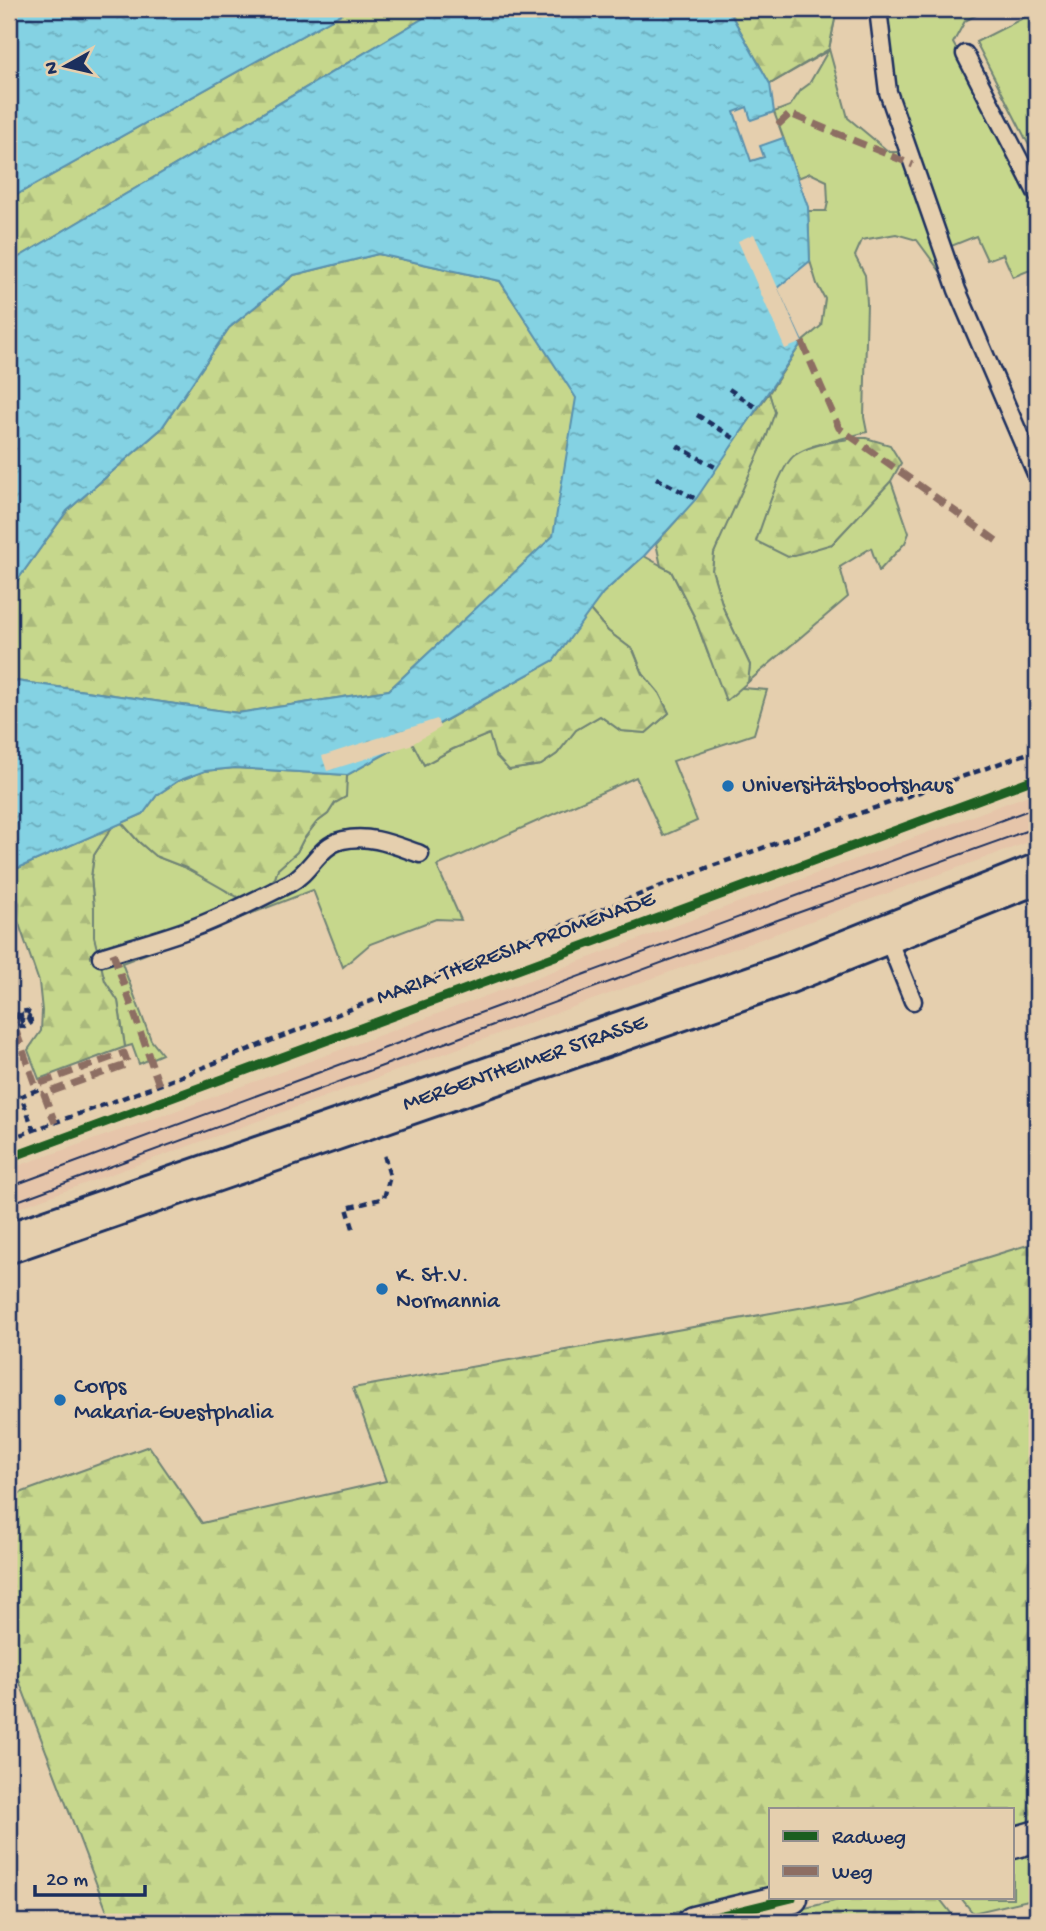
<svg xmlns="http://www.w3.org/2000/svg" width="1046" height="1931" viewBox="0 0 1046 1931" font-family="'Gochi Hand',sans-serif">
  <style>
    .built { fill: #e6c5aa }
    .green { fill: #c6d78c; stroke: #708375; stroke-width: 2 }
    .forest { fill: url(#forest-firs); stroke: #708375; stroke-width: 2 }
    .water { fill: url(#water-ripples); stroke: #5a91ae; stroke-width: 2 }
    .pier { fill: #e5cfae }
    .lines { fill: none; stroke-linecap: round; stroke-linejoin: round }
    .service-casing { stroke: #1b2f5e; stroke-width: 21 }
    .minor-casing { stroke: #1b2f5e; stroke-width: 35 }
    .secondary-casing { stroke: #1b2f5e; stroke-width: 44 }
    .path { stroke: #1b2f5e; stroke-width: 4.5; stroke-dasharray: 7 5; stroke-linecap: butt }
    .service { stroke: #e5cfae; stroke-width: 16 }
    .minor { stroke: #e5cfae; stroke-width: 30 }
    .secondary { stroke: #e5cfae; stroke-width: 38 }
    .tram { stroke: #1b2f5e; stroke-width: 2 }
    .quiet { stroke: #8d6e63; stroke-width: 7; stroke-dasharray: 14 7; stroke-linecap: butt }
    .cycleway-casing { stroke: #e5cfae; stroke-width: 13 }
    .cycleway { stroke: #1b5e20; stroke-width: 9 }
    .poi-dot { fill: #1f6fb2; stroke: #e5cfae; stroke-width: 2.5 }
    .labels { text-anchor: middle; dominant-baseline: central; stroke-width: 6; stroke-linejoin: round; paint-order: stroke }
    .poi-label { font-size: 23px; fill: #1b2f5e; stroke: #e5cfae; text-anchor: start }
    .street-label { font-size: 23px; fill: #1b2f5e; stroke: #e5cfae }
  </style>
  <defs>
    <pattern id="forest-firs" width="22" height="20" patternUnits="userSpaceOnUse" patternTransform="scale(1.75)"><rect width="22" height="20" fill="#c6d78c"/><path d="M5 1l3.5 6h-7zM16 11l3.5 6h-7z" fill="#aab97b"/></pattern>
    <pattern id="water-ripples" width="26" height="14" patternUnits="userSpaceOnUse" patternTransform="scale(1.75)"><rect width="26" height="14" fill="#84d2e3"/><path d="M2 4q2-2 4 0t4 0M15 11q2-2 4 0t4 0" fill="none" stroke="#6babbb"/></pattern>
  </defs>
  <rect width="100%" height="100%" fill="#e5cfae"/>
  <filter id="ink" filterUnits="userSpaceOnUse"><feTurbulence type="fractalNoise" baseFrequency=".0143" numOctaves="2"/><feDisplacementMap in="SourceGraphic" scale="14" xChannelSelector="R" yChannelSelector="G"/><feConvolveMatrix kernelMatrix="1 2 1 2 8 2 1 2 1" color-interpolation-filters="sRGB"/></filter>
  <g filter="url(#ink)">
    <path class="built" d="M 1037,792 L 1037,839 L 9,1211 L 9,1169 L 164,1115 Z"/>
    <g class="green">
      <path d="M 728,9 L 837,9 L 829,49 L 848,118 L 889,152 L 903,152 L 892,92 L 885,9 L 987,9 L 965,21 L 953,43 L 1037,196 L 1037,251 L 1034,255 L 1037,262 L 1037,287 L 1030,270 L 1013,277 L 1003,254 L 987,260 L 976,236 L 949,247 L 931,190 L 925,195 L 956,293 L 917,240 L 896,234 L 862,240 L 855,256 L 865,275 L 867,303 L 864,417 L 867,432 L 813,446 L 832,544 L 891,481 L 909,533 L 905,543 L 879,571 L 871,548 L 840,567 L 848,597 L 748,682 L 750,665 L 724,610 L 712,570 L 714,553 L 721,535 L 767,435 L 774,412 L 769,393 L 802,342 L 821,326 L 825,299 L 817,284 L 810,261 L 808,211 L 826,211 L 828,202 L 827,181 L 810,173 L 798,178 L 774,112 L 790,106 L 801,90 L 809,84 L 828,51 L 770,84 Z"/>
      <path d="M 1037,11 L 1037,161 L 976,42 Z"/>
      <path d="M 644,556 L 671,571 L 694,616 L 708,654 L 730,687 L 767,690 L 754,734 L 673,761 L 697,821 L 663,836 L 636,777 L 437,866 L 461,920 L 436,919 L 370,944 L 343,967 L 313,890 L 122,963 L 151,1040 L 162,1054 L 139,1064 L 132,1045 L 125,1047 L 118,1001 L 105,981 L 98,959 L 94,937 L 94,908 L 91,877 L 94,855 L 112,827 L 122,823 L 138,841 L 155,856 L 186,868 L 215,883 L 232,895 L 265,887 L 275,878 L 278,869 L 297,852 L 303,840 L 316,823 L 328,814 L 335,803 L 345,797 L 347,775 L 411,740 L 424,765 L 453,749 L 489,734 L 509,770 L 541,765 L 557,754 L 576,730 L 600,716 L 621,731 L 646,733 L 669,713 L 659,693 L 643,674 L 634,651 L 608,631 L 590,610 L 603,593 Z"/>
      <path d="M 1037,1849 L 1037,1898 L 973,1913 L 961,1898 L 1013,1898 L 1013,1854 Z"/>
    </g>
    <g class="forest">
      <path d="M 350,9 L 439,9 L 9,263 L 9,199 Z"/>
      <path d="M 728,9 L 748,9 L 750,12 L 761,9 L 837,9 L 829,49 L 770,84 Z"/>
      <path d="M 378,254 L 500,281 L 577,398 L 554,536 L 389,690 L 238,713 L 9,680 L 9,592 L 67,511 L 161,429 L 229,328 L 294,275 Z"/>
      <path d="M 769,393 L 775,412 L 767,435 L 714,553 L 712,570 L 724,610 L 750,665 L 748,682 L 726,701 L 694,616 L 671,571 L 661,566 L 656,543 L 676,521 Z"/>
      <path d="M 853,438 L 866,438 L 890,445 L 901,463 L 891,481 L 832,544 L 788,557 L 756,541 C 763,523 780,465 795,455 C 811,444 834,442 853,438 Z"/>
      <path d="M 590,610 L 608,631 L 633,650 L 643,674 L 659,693 L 669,713 L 646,733 L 621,731 L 600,716 L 576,730 L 557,754 L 541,765 L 509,770 L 495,755 L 489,734 L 453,749 L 424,765 L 411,740 L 554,660 Z"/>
      <path d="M 235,768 L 347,775 L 346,797 L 335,803 L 328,814 L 316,823 L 303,840 L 297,852 L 278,869 L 275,878 L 265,887 L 241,899 L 186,868 L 155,856 L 138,841 L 122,823 L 143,814 L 157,795 L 178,781 L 205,771 Z"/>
      <path d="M 112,827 L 94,855 L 91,877 L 94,908 L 94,937 L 105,981 L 118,1001 L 125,1047 L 39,1079 L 28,1050 L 41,1031 L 42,1011 L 39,982 L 18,921 L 19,903 L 9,879 L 9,872 Z"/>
      <path d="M 1037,1242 L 1037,1823 L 1013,1829 L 1013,1810 L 771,1810 L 771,1889 L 637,1922 L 111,1922 L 9,1654 L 9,1497 L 149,1446 L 202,1523 L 386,1481 L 353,1388 L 855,1298 Z"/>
      <path d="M 847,1898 L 939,1898 L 958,1922 L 747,1922 Z"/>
    </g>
    <g class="water">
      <path d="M 9,9 L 350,9 L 9,199 Z"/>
      <path d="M 439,9 L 728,9 L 770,84 L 774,112 L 751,120 L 747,107 L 734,112 L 751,161 L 764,157 L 760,146 L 783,138 L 808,207 L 810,261 L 777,288 L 802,342 L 696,499 L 644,556 L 603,593 L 554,660 L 347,775 L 235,768 L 205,771 L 178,781 L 157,795 L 143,814 L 9,872 L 9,680 L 238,713 L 389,690 L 553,536 L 576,398 L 500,281 L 378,254 L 294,275 L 229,328 L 161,429 L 67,511 L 9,592 L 9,263 Z"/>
    </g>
    <g class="pier">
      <path d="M 754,234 L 802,342 L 785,349 L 738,241 Z"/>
      <path d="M 437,719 L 440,728 L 410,745 L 327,771 L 322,756 Z"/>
    </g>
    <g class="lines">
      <g class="service-casing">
        <g id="service">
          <path d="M 878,9 L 888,92 L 957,290 L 1037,476"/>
          <path d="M 965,54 L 1037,194"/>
          <path d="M 886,934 L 913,1001"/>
          <path d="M 101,957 C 133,947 167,938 198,926 C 229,914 260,898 290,883 C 311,872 319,845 343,840 C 371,834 394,845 420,854"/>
        </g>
      </g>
      <g class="minor-casing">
        <g id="minor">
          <path d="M 1013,1843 L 1037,1836"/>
          <path d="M 693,1922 L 792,1898"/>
        </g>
      </g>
      <g class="secondary-casing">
        <path id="secondary" d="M 9,1243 L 784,975 L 1037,874"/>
      </g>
      <g class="path">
        <path d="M 729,389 L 758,409"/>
        <path d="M 697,415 L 737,440"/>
        <path d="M 677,446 L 717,468"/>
        <path d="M 656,478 L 696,499"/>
        <path d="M 9,896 L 13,906"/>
        <path d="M 9,908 L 19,903"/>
        <path d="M 16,1019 L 19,1012 L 27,1011 L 30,1014 L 31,1023 L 25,1027 L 21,1026 L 18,1020 L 21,1015 L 26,1014 L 29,1016 L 28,1021 L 23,1023 L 21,1020 L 24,1016 L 28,1019"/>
        <path d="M 34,1131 L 21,1096 L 37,1090 L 35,1085"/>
        <path d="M 9,1139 L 159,1085 L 712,866 L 1037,750"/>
        <path d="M 353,1228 L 347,1208 L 384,1198 L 390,1176 L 383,1151"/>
      </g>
      <use href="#service" class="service"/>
      <use href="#minor" class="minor"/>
      <use href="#secondary" class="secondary"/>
      <g class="tram">
        <path d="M 9,1187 L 1037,807"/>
        <path d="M 9,1204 L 772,922 L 1037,827"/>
      </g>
      <g class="quiet">
        <path d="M 778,125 L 790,114 L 913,165"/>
        <path d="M 802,342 L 839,428 L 1001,544"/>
        <path d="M 113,953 L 159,1085"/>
        <path d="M 9,1011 L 35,1085 L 124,1053 L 128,1064 L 44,1094 L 55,1123"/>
      </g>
      <g class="cycleway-casing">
        <g id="cycleway">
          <path d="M 9,1158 L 1037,778"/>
          <path d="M 693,1922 L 792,1898"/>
        </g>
      </g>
      <use href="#cycleway" class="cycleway"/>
    </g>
  </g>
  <g class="poi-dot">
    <circle cx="728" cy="786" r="7"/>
    <circle cx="382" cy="1289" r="7"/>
    <circle cx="60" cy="1400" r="7"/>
  </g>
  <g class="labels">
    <g class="poi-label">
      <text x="742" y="786">Universitätsbootshaus</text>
      <text x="396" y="1276">K. St.V.<tspan x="396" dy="26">Normannia</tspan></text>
      <text x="74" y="1387">Corps<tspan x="74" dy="26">Makaria-Guestphalia</tspan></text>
    </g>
    <g class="street-label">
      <text transform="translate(516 949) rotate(-20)">MARIA-THERESIA-PROMENADE</text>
      <text transform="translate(525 1064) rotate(-19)">MERGENTHEIMER STRASSE</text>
    </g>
  </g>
  <rect width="1046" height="1931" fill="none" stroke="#e5cfae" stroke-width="35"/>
  <rect x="18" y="18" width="1011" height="1896" fill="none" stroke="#1b2f5e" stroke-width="2.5" filter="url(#ink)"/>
  <rect x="769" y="1808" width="245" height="91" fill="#e5cfae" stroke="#948f8e" stroke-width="2"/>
  <rect x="783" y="1831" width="35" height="10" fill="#1b5e20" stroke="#948f8e" stroke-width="2"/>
  <text x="832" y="1843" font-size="21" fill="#1b2f5e">Radweg</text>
  <rect x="783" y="1866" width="35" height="10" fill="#8d6e63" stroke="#948f8e" stroke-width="2"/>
  <text x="832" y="1878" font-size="21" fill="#1b2f5e">Weg</text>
  <g transform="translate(66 66) rotate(262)" stroke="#e5cfae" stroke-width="5" paint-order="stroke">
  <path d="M0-5L12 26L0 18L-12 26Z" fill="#1b2f5e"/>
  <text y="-10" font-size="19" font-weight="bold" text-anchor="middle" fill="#1b2f5e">N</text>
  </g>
  <path d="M35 1885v10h110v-10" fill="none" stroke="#1b2f5e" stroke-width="3.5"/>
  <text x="46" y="1885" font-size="21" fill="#1b2f5e" stroke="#e5cfae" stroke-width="5" paint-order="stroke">20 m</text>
</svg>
